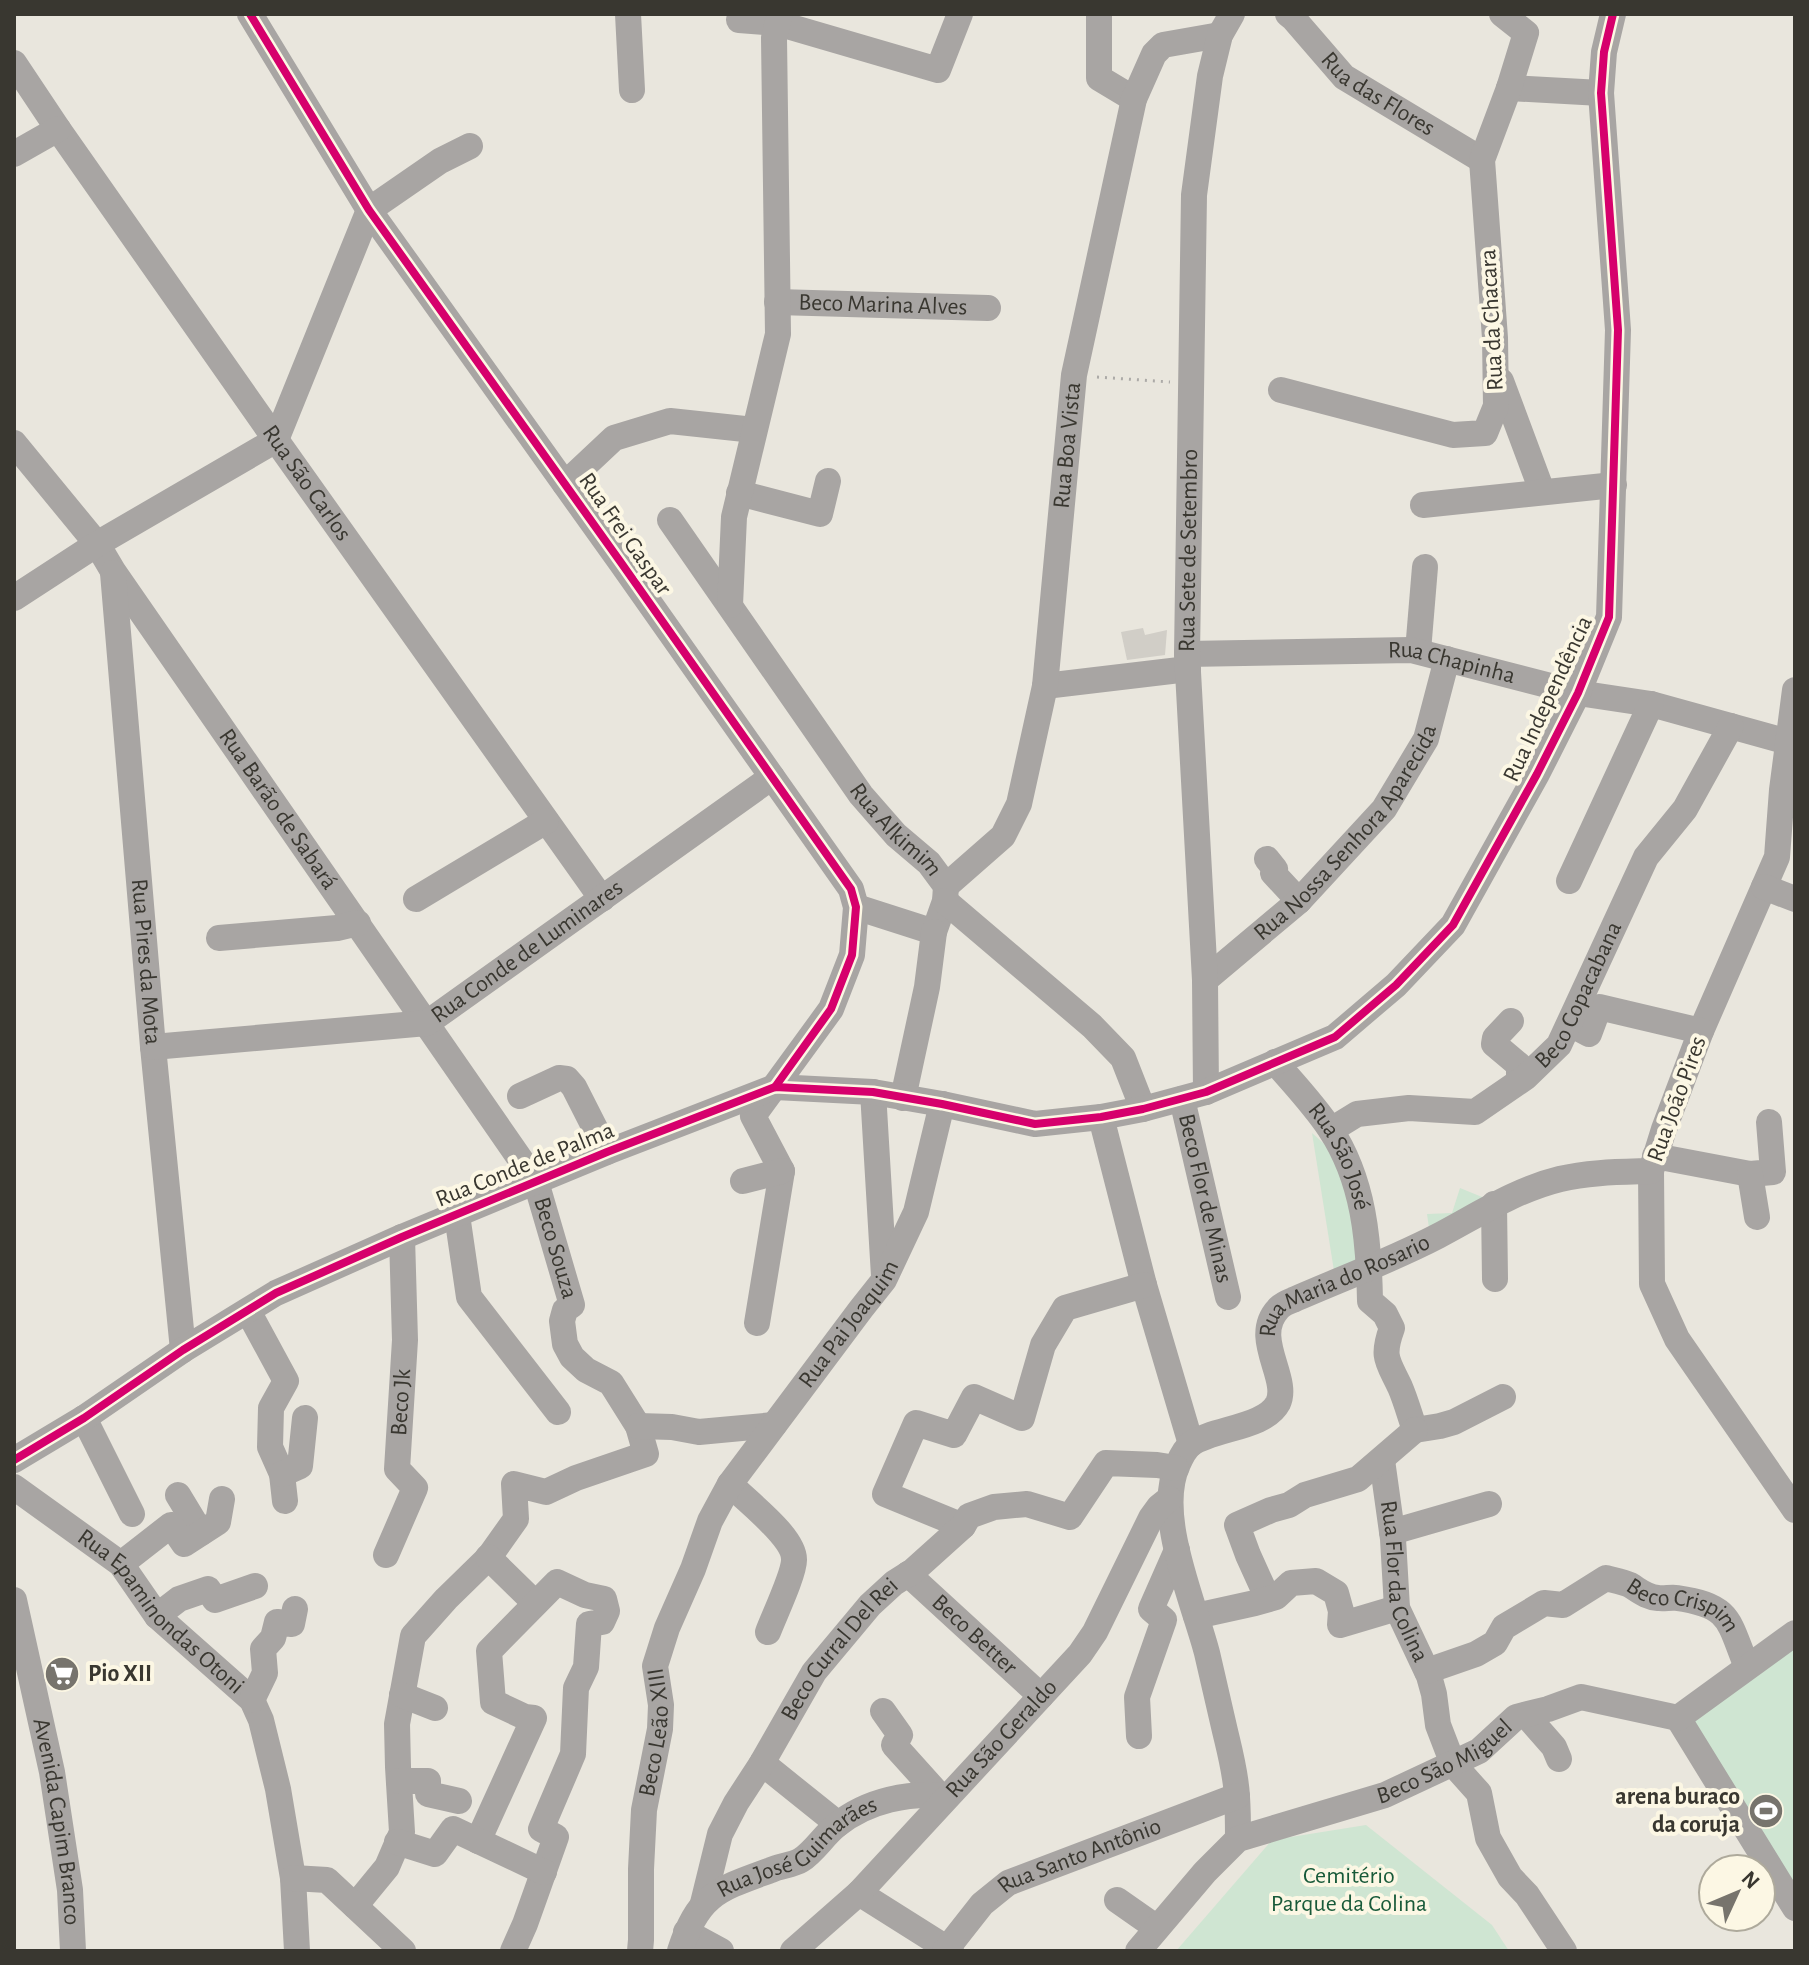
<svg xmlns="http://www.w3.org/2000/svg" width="1809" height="1965" viewBox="0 0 1809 1965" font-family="'Alegreya Sans',sans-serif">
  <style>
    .green { fill: #cfe5d2 }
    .building { fill: #d1cec7 }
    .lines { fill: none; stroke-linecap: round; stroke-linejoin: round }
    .path { stroke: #acaaa7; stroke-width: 3; stroke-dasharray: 2 6; stroke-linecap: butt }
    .minor { stroke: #a8a5a3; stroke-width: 26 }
    .cycleway-casing { stroke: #fcf7e4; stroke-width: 13 }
    .cycleway { stroke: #d6006c; stroke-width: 8 }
    .labels { text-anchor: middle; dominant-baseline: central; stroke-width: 8; stroke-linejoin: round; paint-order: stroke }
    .street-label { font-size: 24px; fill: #393730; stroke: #fcf7e4 }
    .poi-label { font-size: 24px; font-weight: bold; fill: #393730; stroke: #fcf7e4; text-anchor: start }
    .park-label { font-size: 24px; fill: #185a39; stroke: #fcf7e4 }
  </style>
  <rect width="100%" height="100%" fill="#e9e6dd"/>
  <g class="green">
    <path d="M 1312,1133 L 1331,1150 L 1353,1207 L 1359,1271 L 1335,1277 Z"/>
    <path d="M 1460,1188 L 1487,1199 L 1430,1235 L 1427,1214 L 1452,1213 Z"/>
    <path d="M 1795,1639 L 1795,1904 L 1680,1719 Z"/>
    <path d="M 1366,1825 L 1492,1925 L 1509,1951 L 1176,1951 L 1272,1840 Z"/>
  </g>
  <path class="building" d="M 1143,628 L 1145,635 L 1167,630 L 1165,655 L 1127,660 L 1121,632 Z"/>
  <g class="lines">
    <path class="path" d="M 1097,377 L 1170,382"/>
    <g class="minor">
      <path d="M 250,14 L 369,210 L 622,564 L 851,889 L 856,907 L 852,955 L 831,1009 L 753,1116 L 782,1171 L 757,1323"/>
      <path d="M 628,14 L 632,90"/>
      <path d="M 1099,14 L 1099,78 L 1134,99"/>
      <path id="s1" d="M 1288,14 L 1293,18 L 1344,77 L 1482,160"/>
      <path d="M 739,20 L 777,23 L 938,70 L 960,14"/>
      <path id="s2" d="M 14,63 L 58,129 L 276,440 L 602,899"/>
      <path d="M 1509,88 L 1601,93"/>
      <path d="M 14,154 L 58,129"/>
      <path id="s3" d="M 777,302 L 988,308"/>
      <path d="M 1501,381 L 1542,491"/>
      <path d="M 1281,390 L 1453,435 L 1485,433 L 1496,406 L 1495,338 L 1482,160 L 1509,88 L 1526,33 L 1502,14"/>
      <path id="s4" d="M 14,443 L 97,544 L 113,571 L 536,1182 L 572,1305 L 565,1310 L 562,1321 L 565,1344 L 572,1357 L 586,1370 L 611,1383 L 638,1426 L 646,1454 L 576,1478 L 546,1492 L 514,1484 L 516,1519 L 489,1557 L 446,1599 L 413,1636 L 397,1724 L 398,1767 L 402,1832 L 387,1867 L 355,1906"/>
      <path d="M 565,484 L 614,438 L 670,421 L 754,430"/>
      <path d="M 739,493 L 820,514 L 828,481"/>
      <path d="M 1423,505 L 1614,485"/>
      <path id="s5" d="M 670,520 L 861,795 L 896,835 L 929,863 L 946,886 L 945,901 L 934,932 L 856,907"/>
      <path id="s6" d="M 113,573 L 153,1047 L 183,1350"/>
      <path d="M 14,598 L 97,544 L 276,440 L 369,210 L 440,161 L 470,146"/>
      <path d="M 730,605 L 734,517 L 778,334 L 774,38 L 780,14"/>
      <path d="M 1418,651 L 1425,567"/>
      <path id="s7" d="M 1187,654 L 1411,650 L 1578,693 L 1651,704 L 1788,742 L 1795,728"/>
      <path d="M 1045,686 L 1188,669"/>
      <path d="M 1795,690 L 1782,790 L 1777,857 L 1701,1031 L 1664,1129 L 1651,1171 L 1652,1284 L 1677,1339 L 1795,1510"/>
      <path d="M 1267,859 L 1275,869 L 1273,873 L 1299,901"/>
      <path d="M 1569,881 L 1651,704"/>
      <path id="s8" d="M 946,886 L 1003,836 L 1019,804 L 1045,686 L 1074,375 L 1134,99 L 1154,54 L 1163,45 L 1220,35"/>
      <path d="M 1764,887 L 1795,899"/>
      <path d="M 416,899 L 546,821"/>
      <path d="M 945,901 L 1092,1026 L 1123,1058 L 1143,1109"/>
      <path d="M 219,938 L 337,928 L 358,923"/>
      <path id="s9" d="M 1205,980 L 1299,901 L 1384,809 L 1426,739 L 1447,659"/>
      <path d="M 1511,1021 L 1495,1038 L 1494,1044 L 1519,1065 L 1519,1081"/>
      <path d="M 1570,1024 L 1589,1034 L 1599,1007 L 1701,1031"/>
      <path id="s10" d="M 153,1047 L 427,1023 L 772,777"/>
      <path id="s11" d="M 1275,1062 C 1294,1084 1314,1105 1330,1129 C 1364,1180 1369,1241 1370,1301 L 1385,1314 L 1392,1328 C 1381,1358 1388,1361 1400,1387 C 1406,1401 1410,1416 1415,1430"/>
      <path d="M 873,1092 L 884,1276"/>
      <path id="s12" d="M 1206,1092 L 1205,980 L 1187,654 L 1194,195 L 1210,76 L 1220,35 L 1232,14"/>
      <path d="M 520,1096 L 559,1078 L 567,1079 L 574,1087 L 607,1152"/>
      <path d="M 903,1098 L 927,987 L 934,932"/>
      <path id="s13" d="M 1182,1099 L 1228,1297"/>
      <path d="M 1101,1117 L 1144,1285 L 1191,1444"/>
      <path id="s14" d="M 1331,1130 L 1357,1114 L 1409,1108 L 1475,1112 L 1526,1077 L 1559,1045 L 1646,857 L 1685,809 L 1731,726"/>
      <path d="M 1655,1156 L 1750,1174 L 1773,1172 L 1769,1122"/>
      <path d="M 1750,1174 L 1757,1217"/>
      <path d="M 743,1181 L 782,1171"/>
      <path d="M 1494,1204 L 1495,1279"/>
      <path d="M 457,1215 L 469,1297 L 558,1412"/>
      <path d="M 248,1311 L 286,1381 L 271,1408 L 270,1447 L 282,1474 L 285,1501"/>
      <path d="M 84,1418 L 132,1514"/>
      <path d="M 638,1426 L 672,1427 L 699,1432 L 774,1425"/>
      <path d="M 1415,1430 L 1440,1426 L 1454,1422 L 1503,1397"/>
      <path d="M 14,1460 L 84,1418 L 183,1350 L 276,1293 L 402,1237 L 607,1152 L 775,1087 L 873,1092 L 942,1104 L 1035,1124 L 1101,1117 L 1143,1109 L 1206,1092 L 1335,1037 L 1396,985 L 1453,925 L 1537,774 L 1578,693 L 1609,617 L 1618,330 L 1601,93 L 1604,52 L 1613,14"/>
      <path id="s15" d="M 1382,1460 L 1393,1539 L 1397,1608 L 1429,1676 L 1434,1694 L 1438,1725 L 1453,1764 L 1479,1793 L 1488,1838 L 1510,1877 L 1527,1895 L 1564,1951"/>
      <path d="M 282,1474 L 300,1466 L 305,1418"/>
      <path d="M 730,1484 C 746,1501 795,1537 794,1560 C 794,1574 774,1616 768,1632"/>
      <path id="s16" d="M 14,1487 L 121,1564 L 157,1616 L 252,1700 L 261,1720 L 278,1789 L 293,1878 L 297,1951"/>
      <path d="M 178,1495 L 201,1533"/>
      <path d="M 963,1526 L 885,1494 L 916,1423 L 954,1435 L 974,1397 L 1022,1418 L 1043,1345 L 1065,1308 L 1144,1285"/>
      <path d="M 1392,1532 L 1489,1504"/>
      <path id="s17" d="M 386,1555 L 415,1488 L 397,1469 L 405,1340 L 402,1237"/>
      <path d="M 488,1557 L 535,1603"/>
      <path d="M 121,1564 L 171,1525 L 184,1544 L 218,1522 L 222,1499"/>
      <path id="s18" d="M 908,1574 L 1041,1696"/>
      <path d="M 1268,1599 L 1248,1555 L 1237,1525 L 1271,1510 L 1289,1505 L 1305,1495 L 1358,1479 L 1415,1430"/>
      <path id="s19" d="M 14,1600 L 52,1772 L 70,1890 L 73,1951"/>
      <path d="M 157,1616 L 179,1599 L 208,1589 L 215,1600 L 255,1586"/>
      <path d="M 1196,1616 L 1255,1603 L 1276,1597 L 1291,1583 L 1316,1581 L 1336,1593 L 1341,1611 L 1340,1625 L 1397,1608"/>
      <path id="s20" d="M 1427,1671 L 1476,1654 L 1495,1643 L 1504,1627 L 1544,1603 L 1563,1605 L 1606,1578 C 1613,1580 1623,1582 1630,1585 C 1640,1591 1646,1597 1658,1598 C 1664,1599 1671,1597 1677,1598 C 1732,1606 1728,1621 1747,1667"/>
      <path d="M 402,1695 L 435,1708"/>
      <path d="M 252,1700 L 265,1673 L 263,1649 L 273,1638 L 277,1622 L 292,1624 L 295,1609"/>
      <path d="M 883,1711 L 900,1735 L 894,1745 L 939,1795"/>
      <path d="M 1526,1715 L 1554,1747 L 1559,1759"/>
      <path d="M 1678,1718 L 1795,1908"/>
      <path d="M 1139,1736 L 1137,1697 L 1164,1620 L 1151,1609 L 1177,1550"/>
      <path d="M 762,1763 L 838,1824"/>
      <path d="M 399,1781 L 428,1781 L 428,1794 L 459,1801"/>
      <path id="s21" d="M 1238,1839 C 1238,1825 1238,1811 1237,1797 C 1236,1774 1230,1752 1225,1731 C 1219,1705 1213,1679 1207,1653 C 1194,1602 1154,1514 1178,1464 C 1181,1457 1185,1449 1191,1444 C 1214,1428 1265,1428 1278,1403 C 1290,1378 1251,1338 1278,1309 C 1281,1305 1288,1302 1293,1300 C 1341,1279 1392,1260 1438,1236 C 1478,1215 1515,1190 1560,1179 C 1589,1172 1621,1172 1651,1171"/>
      <path d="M 478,1841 L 534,1718 L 525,1717 L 493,1702 L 489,1651 L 557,1582 L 585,1595 L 604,1599 L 607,1611 L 602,1622 L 589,1624 L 586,1667 L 576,1688 L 573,1754 L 541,1829 L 556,1837 L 525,1924 L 513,1951"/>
      <path d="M 397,1842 L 435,1854 L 453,1829 L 544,1872"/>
      <path d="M 293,1878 L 327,1880 L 403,1951"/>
      <path d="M 859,1893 L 951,1951"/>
      <path d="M 1117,1900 L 1157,1928"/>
      <path id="s22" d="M 703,1903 L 720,1834 L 736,1803 L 762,1763 L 814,1672 L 870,1605 L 894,1583 L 913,1571 L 963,1526 L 969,1516 L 994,1507 L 1027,1504 L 1070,1517 L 1106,1463 L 1157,1465 L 1176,1468"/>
      <path d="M 686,1932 L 721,1951"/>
      <path id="s23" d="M 640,1951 L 641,1940 L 641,1869 L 644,1810 L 660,1729 L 661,1705 L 655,1666 L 667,1628 L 693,1569 L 710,1521 L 730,1484 L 861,1309 L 884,1280 L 916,1212 L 942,1104"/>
      <path id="s24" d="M 680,1951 C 698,1894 719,1889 771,1870 C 780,1866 793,1865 801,1860 C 814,1852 824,1835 837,1825 C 868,1800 909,1792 948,1796"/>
      <path id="s25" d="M 793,1951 L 859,1893 L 1080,1654 L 1095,1632 L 1151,1518 L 1159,1507 L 1169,1499"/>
      <path id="s26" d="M 945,1951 L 982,1904 L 1008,1883 L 1237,1796"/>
      <path id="s27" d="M 1138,1951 L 1205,1872 L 1238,1839 L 1385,1795 L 1479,1751 L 1516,1717 L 1548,1709 L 1581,1697 L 1678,1718 L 1795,1633"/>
    </g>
    <g class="cycleway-casing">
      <g id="cycleway">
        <path d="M 250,14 L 369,210 L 622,564 L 851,889 L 856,907 L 852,955 L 831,1009 L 775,1087"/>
        <path d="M 14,1460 L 84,1418 L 183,1350 L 276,1293 L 402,1237 L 607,1152 L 775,1087 L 873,1092 L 942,1104 L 1035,1124 L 1101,1117 L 1143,1109 L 1206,1092 L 1335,1037 L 1396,985 L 1453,925 L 1537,774 L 1578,693 L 1609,617 L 1618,330 L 1601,93 L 1604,52 L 1613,14"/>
      </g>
    </g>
    <use href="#cycleway" class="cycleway"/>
  </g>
  <defs>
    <g id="supermarket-disc" transform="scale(1.8)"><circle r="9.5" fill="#77746d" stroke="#fcf7e4"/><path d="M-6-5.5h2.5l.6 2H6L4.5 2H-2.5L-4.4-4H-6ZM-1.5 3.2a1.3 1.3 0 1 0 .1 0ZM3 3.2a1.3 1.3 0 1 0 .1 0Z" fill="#fff"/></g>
    <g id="stadium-disc" transform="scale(1.8)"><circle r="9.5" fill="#77746d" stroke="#fcf7e4"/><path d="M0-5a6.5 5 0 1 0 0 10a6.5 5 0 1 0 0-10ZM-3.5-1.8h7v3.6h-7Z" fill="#fff"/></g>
  </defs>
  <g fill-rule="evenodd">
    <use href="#supermarket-disc" x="62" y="1674"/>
    <use href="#stadium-disc" x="1766" y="1811"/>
  </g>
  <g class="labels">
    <g class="street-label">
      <text stroke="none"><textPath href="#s1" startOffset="122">Rua das Flores</textPath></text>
      <text stroke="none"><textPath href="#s3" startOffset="106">Beco Marina Alves</textPath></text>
      <text transform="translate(1492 320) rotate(-93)">Rua da Chacara</text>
      <text stroke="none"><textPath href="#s8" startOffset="474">Rua Boa Vista</textPath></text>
      <text stroke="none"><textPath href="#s2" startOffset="512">Rua São Carlos</textPath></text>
      <text transform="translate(625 534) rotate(55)">Rua Frei Gaspar</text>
      <text stroke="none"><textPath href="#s12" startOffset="542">Rua Sete de Setembro</textPath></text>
      <text stroke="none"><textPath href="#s7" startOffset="266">Rua Chapinha</textPath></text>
      <text transform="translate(1548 699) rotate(-65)">Rua Independência</text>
      <text stroke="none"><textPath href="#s4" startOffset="452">Rua Barão de Sabará</textPath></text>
      <text stroke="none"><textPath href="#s5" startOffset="384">Rua Alkimim</textPath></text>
      <text stroke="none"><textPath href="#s9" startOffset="206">Rua Nossa Senhora Aparecida</textPath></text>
      <text stroke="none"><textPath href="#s10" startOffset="398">Rua Conde de Luminares</textPath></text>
      <text stroke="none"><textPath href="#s6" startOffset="390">Rua Pires da Mota</textPath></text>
      <text stroke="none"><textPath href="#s14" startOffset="310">Beco Copacabana</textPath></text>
      <text transform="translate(1677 1099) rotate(-70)">Rua João Pires</text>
      <text stroke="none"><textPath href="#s11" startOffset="116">Rua São José</textPath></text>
      <text transform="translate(525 1165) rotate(-22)">Rua Conde de Palma</text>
      <text stroke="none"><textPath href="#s13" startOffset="102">Beco Flor de Minas</textPath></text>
      <text stroke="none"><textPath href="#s4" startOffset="974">Beco Souza</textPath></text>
      <text stroke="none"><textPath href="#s21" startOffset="672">Rua Maria do Rosario</textPath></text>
      <text stroke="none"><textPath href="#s23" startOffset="684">Rua Pai Joaquim</textPath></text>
      <text stroke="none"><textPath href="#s17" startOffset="166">Beco Jk</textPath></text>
      <text stroke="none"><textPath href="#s15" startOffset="124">Rua Flor da Colina</textPath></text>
      <text stroke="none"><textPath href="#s20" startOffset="292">Beco Crispim</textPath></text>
      <text stroke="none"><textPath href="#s16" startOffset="194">Rua Epaminondas Otoni</textPath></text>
      <text stroke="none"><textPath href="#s18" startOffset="90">Beco Better</textPath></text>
      <text stroke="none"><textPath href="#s22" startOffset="292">Beco Curral Del Rei</textPath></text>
      <text stroke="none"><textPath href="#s23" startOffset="220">Beco Leão XIII</textPath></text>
      <text stroke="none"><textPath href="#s25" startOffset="298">Rua São Geraldo</textPath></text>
      <text stroke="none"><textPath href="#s27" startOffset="372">Beco São Miguel</textPath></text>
      <text stroke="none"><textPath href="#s19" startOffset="226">Avenida Capim Branco</textPath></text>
      <text stroke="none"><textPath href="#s24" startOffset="164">Rua José Guimarães</textPath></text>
      <text stroke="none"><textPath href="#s26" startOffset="170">Rua Santo Antônio</textPath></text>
    </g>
    <g class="poi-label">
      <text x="88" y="1674">Pio XII</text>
      <text x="1740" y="1797" text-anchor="end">arena buraco<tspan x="1740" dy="28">da coruja</tspan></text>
    </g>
    <g class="park-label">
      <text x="1349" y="1876">Cemitério<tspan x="1349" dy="28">Parque da Colina</tspan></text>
    </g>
  </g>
  <rect width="1809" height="1965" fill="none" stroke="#393730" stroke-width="32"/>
  <g transform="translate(1737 1893) rotate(46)"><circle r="38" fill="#fcf7e4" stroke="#aeaa9c" stroke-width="2"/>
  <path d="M0-6L14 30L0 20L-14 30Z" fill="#77746d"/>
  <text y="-12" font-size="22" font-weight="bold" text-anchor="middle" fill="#393730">N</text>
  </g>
</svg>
